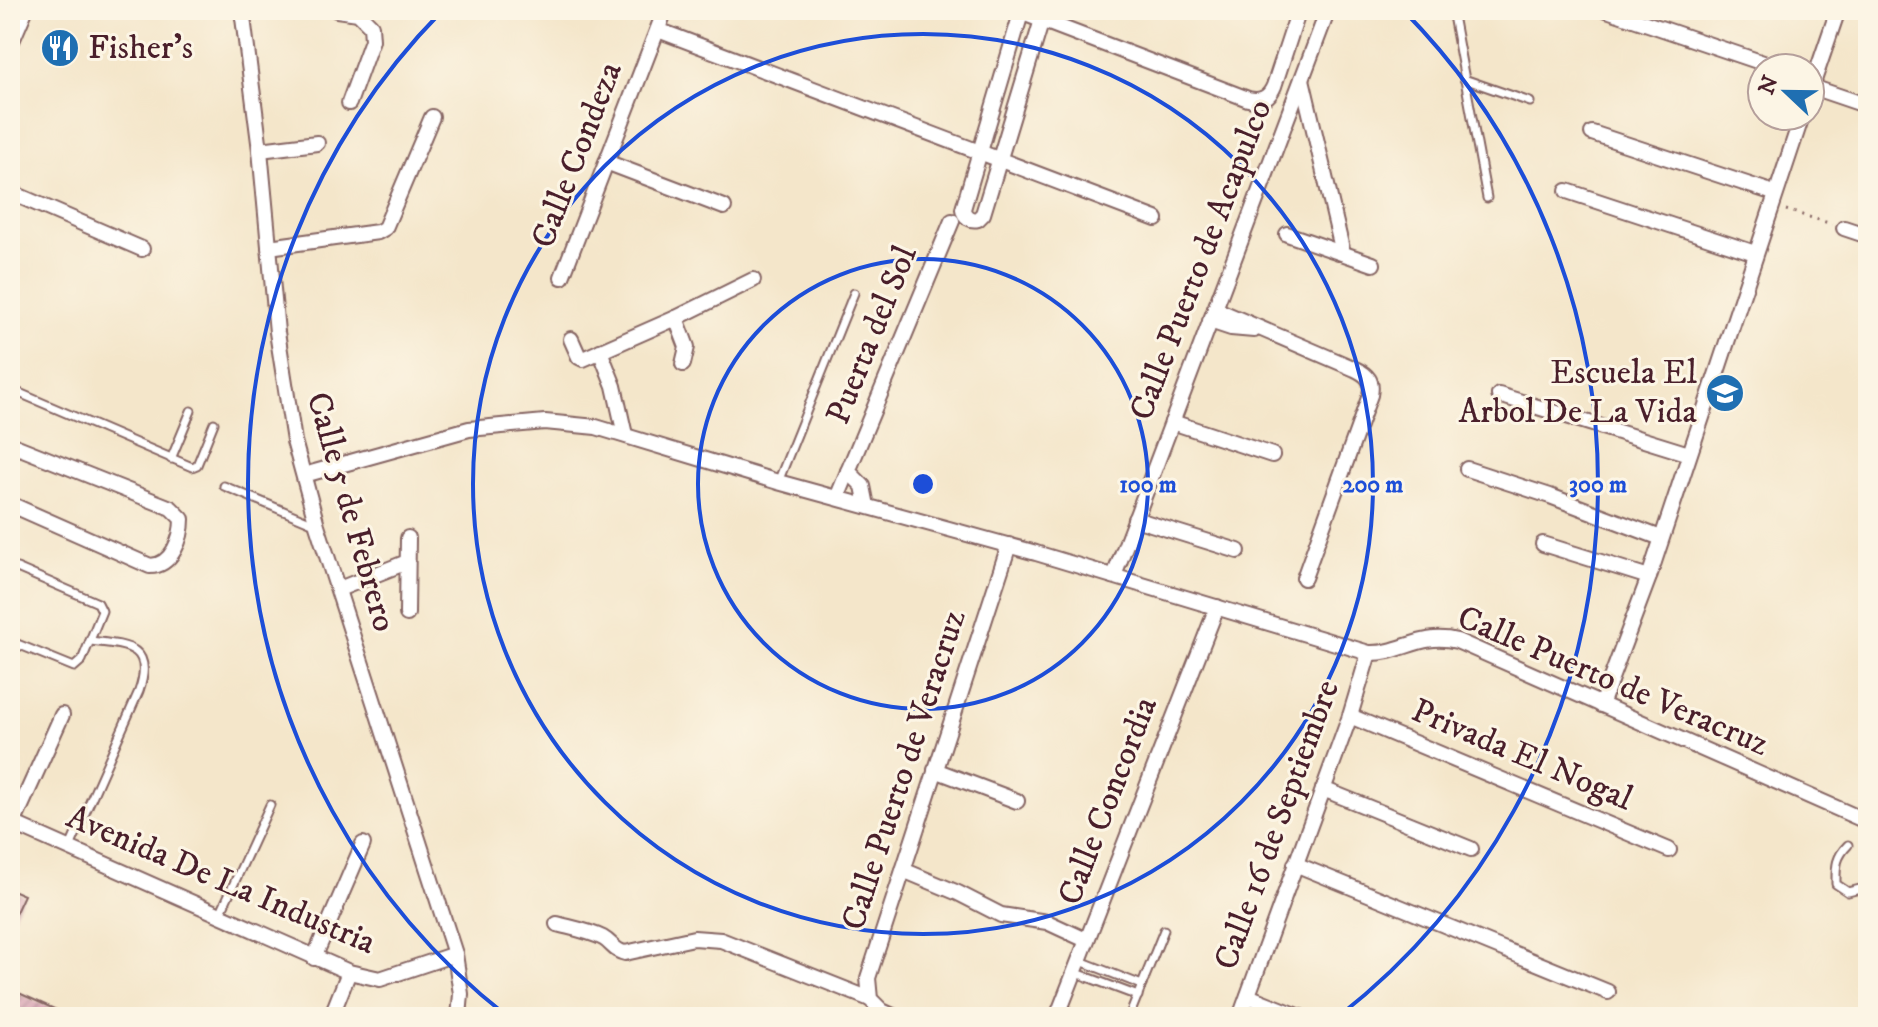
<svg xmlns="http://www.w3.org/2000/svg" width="1878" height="1027" viewBox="0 0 1878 1027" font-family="'IM FELL DW Pica',serif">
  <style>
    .building { fill: url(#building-hatch) }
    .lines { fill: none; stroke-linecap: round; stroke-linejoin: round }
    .service-casing { stroke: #866563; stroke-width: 11 }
    .minor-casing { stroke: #866563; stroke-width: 18 }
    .secondary-casing { stroke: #866563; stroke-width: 24 }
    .path { stroke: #866563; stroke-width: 3; stroke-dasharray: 2 6; stroke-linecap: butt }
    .service { stroke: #fff; stroke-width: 7 }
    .minor { stroke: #fff; stroke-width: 14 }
    .secondary { stroke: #fff; stroke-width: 20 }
    .ring { fill: none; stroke: #1d4ed8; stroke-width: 4 }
    .labels { text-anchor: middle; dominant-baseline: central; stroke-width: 6; stroke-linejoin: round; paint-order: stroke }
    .poi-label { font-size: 34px; fill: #4a1f2b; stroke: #fcf5e5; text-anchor: start }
    .street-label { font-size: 34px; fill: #4a1f2b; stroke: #fcf5e5 }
    .centre { fill: #1d4ed8; stroke: #fcf5e5; stroke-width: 4 }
    .ring-label { font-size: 24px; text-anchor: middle; font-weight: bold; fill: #1d4ed8; stroke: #fcf5e5; stroke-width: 6; stroke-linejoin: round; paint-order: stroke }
  </style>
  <defs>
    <pattern id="building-hatch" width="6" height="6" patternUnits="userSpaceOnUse" patternTransform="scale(2)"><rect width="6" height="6" fill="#d8a3b4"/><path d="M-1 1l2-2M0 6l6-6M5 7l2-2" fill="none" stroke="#b18493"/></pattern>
  </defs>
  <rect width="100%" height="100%" fill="#fcf5e5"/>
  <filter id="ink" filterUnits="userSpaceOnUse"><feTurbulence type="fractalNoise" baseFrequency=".0125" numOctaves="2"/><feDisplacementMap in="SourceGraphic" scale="16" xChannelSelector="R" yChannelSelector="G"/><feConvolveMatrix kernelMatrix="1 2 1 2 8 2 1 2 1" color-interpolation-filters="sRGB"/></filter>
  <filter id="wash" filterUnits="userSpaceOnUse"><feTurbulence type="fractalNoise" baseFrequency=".006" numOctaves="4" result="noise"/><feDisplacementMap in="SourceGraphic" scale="32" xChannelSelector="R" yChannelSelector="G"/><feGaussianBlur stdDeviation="1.8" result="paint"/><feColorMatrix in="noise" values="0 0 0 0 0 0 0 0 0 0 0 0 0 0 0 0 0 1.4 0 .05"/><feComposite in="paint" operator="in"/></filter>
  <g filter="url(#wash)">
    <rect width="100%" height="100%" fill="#f4e6ca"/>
    <g id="blocks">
      <g class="building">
        <path d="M 10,889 L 24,895 L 10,925 Z"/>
        <path d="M 10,989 L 72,1017 L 10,1017 Z"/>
      </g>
    </g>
  </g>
  <g filter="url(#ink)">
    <use href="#blocks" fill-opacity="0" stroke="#866563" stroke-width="2"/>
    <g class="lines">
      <g class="service-casing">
        <g id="service">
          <path d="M 1452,10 L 1487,198"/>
          <path d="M 1464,79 L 1530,102"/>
          <path d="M 10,389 L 192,467 L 197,465 L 214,423"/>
          <path d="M 171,459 L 191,411"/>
          <path d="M 778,482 L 854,293"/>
          <path d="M 224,486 L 317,525"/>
          <path d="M 10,641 L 74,667 L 82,660 L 102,611 L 98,603 L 17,568"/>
          <path d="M 1848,845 C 1835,858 1836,867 1836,884 L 1848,892 L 1868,887"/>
          <path d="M 70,847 L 139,691 C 155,645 126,645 90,641"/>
          <path d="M 220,914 L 270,805"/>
          <path d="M 1078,960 L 1142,985"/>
          <path d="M 1074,972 L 1138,996"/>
          <path d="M 1129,1017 L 1164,930"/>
        </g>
      </g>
      <g class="minor-casing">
        <g id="minor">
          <path d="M 242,10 L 260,150 L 277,332 L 294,441 L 317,525 L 455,954 L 461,994 L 459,1017"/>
          <path d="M 337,10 L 358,13 L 371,26 L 372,40 L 349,103"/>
          <path d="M 1015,10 L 1248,99 C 1261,102 1269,98 1274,86 L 1299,10"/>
          <path d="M 1022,10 L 963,209 C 964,217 971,221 978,219 L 983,214 L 1045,10"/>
          <path d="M 1607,10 L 1778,68"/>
          <path d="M 658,30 L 1156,219"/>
          <path d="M 1302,79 L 1343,253"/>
          <path d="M 1812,87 L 1868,106"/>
          <path d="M 1810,92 L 1838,10"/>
          <path d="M 1592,133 L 1774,193"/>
          <path d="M 260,150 L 317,143"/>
          <path d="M 606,162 L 724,207"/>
          <path d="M 1567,191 L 1755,253"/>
          <path d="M 10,192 L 142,249"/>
          <path d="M 1844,228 L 1868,236"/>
          <path d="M 1287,234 L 1373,264"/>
          <path d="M 269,247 L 378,232 L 385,228 L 432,117"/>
          <path d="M 562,277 L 665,10"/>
          <path d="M 1215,309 L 1355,369 C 1368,375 1373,381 1370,395 L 1304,578"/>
          <path d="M 676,318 L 687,347 L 683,364"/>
          <path d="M 1210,321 L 1231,328 L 1254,330"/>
          <path d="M 571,339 L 579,357 L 583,359 L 676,318 L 753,280"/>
          <path d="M 600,351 L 614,386 L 625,435"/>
          <path d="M 1499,395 L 1689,454"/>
          <path d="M 1172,422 L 1272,455"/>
          <path d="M 10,444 L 171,508 L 182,519 C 182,538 172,566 150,566 L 10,504"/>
          <path d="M 1467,469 L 1550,496 L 1661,538"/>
          <path d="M 848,471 L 863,486 L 867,506"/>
          <path d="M 304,475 L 469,429 L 545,422 L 596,427 L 778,482 L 1036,553 L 1369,653 C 1403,654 1419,632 1457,641 L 1868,822"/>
          <path d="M 837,498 L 952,221"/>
          <path d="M 1135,519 L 1238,551"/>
          <path d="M 1543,544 L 1649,577"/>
          <path d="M 1114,576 L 1328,10"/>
          <path d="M 339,589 L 407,562"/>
          <path d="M 407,614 L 408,538"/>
          <path d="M 1601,705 L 1649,577 L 1802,116"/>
          <path d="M 1350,716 L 1669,850"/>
          <path d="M 935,770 L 1017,801"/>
          <path d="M 1323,789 L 1471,849"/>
          <path d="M 10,822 L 349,972 L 380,979 L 455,954"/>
          <path d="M 13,824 L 62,715"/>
          <path d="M 1295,864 L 1608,992"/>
          <path d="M 903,870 L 958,893 L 1001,915 L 1047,922 L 1086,940"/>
          <path d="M 557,924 C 572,928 589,931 603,938 C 612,943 614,951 625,953 L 694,938 L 721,940 L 870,999"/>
          <path d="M 314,958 L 363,844"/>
          <path d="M 1248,996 L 1301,1017"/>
          <path d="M 331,1017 L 349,972"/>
          <path d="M 895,1017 L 882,1011 L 870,999 L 868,978 L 1009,545"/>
          <path d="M 1057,1017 L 1217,607"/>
          <path d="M 1240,1017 L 1350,716 L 1369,653"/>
        </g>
      </g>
      <g class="secondary-casing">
        <path id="secondary" d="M 10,38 L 22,10"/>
      </g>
      <path class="path" d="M 1786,210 L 1832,224"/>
      <use href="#service" class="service"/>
      <use href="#minor" class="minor"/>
      <use href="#secondary" class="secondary"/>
    </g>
  </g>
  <g class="ring">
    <circle cx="923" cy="484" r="225"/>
    <circle cx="923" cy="484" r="450"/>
    <path d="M507 1016A675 675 0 0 1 442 11M1404 11A675 675 0 0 1 1339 1016"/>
  </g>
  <defs>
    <g id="restaurant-disc" transform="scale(2)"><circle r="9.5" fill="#1f6fb2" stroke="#fcf5e5"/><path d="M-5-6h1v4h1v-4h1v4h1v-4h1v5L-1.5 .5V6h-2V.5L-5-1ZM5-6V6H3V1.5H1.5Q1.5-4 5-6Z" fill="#fff"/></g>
    <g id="school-disc" transform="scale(2)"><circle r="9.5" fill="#1f6fb2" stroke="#fcf5e5"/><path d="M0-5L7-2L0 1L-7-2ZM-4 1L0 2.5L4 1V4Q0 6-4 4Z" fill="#fff"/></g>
  </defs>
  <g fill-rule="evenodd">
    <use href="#restaurant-disc" x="60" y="48"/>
    <use href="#school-disc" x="1725" y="393"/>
  </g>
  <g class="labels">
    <g class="poi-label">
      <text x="88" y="48">Fisher’s</text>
      <text x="1697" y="373" text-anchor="end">Escuela El<tspan x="1697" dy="39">Arbol De La Vida</tspan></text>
    </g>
    <g class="street-label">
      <text transform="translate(577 155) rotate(-69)">Calle Condeza</text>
      <text transform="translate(1201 260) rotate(-69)">Calle Puerto de Acapulco</text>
      <text transform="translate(872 335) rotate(-68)">Puerta del Sol</text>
      <text transform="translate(351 512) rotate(74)">Calle 5 de Febrero</text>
      <text transform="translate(1613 681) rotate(23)">Calle Puerto de Veracruz</text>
      <text transform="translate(1522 755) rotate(23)">Privada El Nogal</text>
      <text transform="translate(904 770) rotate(-72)">Calle Puerto de Veracruz</text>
      <text transform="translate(1108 801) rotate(-69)">Calle Concordia</text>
      <text transform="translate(1277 825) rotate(-70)">Calle 16 de Septiembre</text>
      <text transform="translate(221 880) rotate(23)">Avenida De La Industria</text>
    </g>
  </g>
  <circle cx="923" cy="484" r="12" class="centre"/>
  <g class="ring-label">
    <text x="1148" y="492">100 m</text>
    <text x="1373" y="492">200 m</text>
    <text x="1598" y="492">300 m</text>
  </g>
  <rect width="1878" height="1027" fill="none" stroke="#fcf5e5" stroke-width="40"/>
  <g transform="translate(1786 92) rotate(292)"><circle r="38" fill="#fcf5e5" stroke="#b59f9b" stroke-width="2"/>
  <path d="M0-6L14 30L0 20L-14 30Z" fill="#1f6fb2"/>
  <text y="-12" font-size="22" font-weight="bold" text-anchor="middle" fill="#4a1f2b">N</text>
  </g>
</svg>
